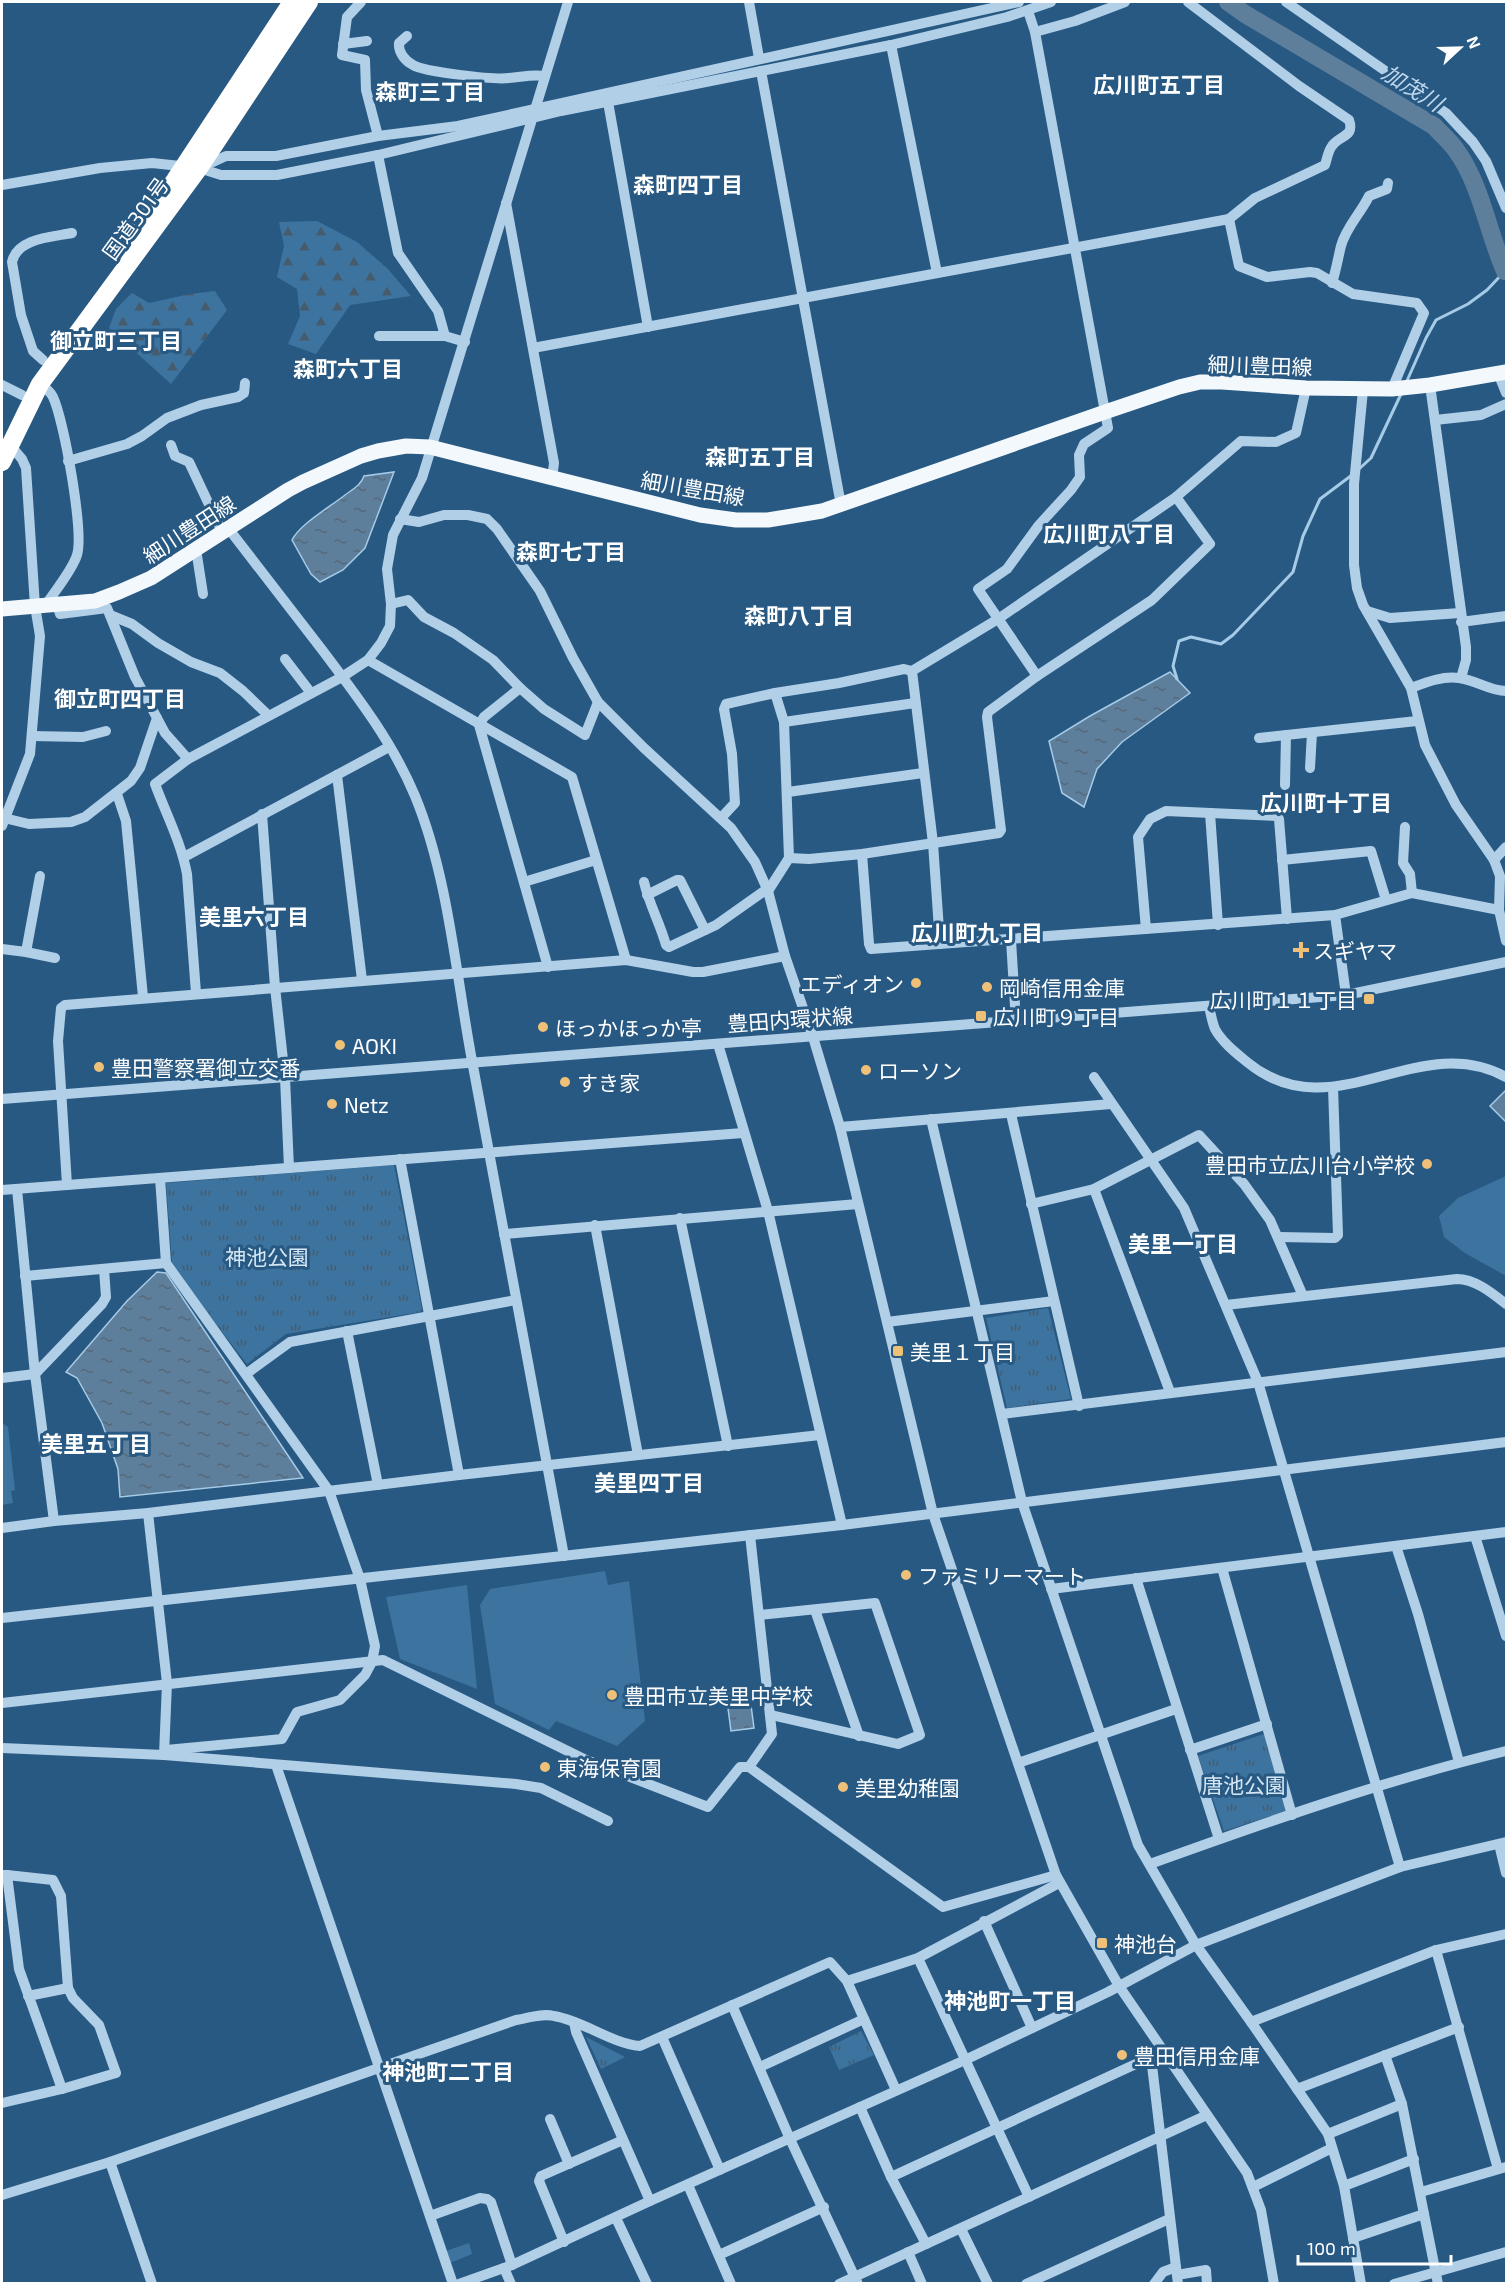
<svg xmlns="http://www.w3.org/2000/svg" width="1508" height="2285" viewBox="0 0 1508 2285" font-family="'Exo 2','Noto Sans JP',sans-serif">
  <style>
    .forest { fill: url(#forest-firs) }
    .park { fill: url(#park-tufts) }
    .pitch { fill: #3d739f }
    .water { fill: url(#water-ripples); stroke: #a6cbe7; stroke-width: 1.5 }
    .lines { fill: none; stroke-linecap: round; stroke-linejoin: round }
    .stream { stroke: #a6cbe7; stroke-width: 3 }
    .river { stroke: #5e7f9c; stroke-width: 18 }
    .minor { stroke: #b1cfe7; stroke-width: 10 }
    .major { stroke: #f3f8fd; stroke-width: 15 }
    .highway { stroke: #fff; stroke-width: 18 }
    .poi-dot { fill: #eec078; stroke: #285983; stroke-width: 2 }
    .labels { text-anchor: middle; dominant-baseline: central; stroke-width: 6; stroke-linejoin: round; paint-order: stroke }
    .street-label { font-size: 21px; fill: #fff; stroke: #285983 }
    .poi-label { font-size: 21px; fill: #fff; stroke: #285983; text-anchor: start }
    .park-label { font-size: 21px; fill: #d5e7f5; stroke: #285983 }
    .neighbourhood-label { font-size: 22px; font-weight: bold; fill: #fff; stroke: #285983 }
    .water-label { font-size: 22px; font-style: italic; fill: #bdd8ee; stroke: #285983 }
  </style>
  <defs>
    <pattern id="forest-firs" width="22" height="20" patternUnits="userSpaceOnUse" patternTransform="scale(1.5)"><rect width="22" height="20" fill="#3d739f"/><path d="M5 1l3.5 6h-7zM16 11l3.5 6h-7z" fill="#465c6d"/></pattern>
    <pattern id="park-tufts" width="24" height="20" patternUnits="userSpaceOnUse" patternTransform="scale(1.5)"><rect width="24" height="20" fill="#3d739f"/><path d="M3 7l-1-3M5 7V3M7 7l1-3M15 17l-1-3M17 17v-4M19 17l1-3" fill="none" stroke="#465c6d"/></pattern>
    <pattern id="water-ripples" width="26" height="14" patternUnits="userSpaceOnUse" patternTransform="scale(1.5)"><rect width="26" height="14" fill="#5e7f9c"/><path d="M2 4q2-2 4 0t4 0M15 11q2-2 4 0t4 0" fill="none" stroke="#566878"/></pattern>
  </defs>
  <rect width="100%" height="100%" fill="#285983"/>
  <g class="forest">
    <path d="M 317,221 L 357,242 L 387,268 L 411,296 L 350,305 L 316,354 L 288,344 L 300,316 L 297,289 L 277,277 L 284,246 L 279,222 Z"/>
    <path d="M 215,291 L 227,310 L 171,384 L 109,328 L 116,309 L 132,293 L 149,303 L 190,294 Z"/>
  </g>
  <g class="park">
    <path d="M 394,1165 L 422,1309 L 420,1312 L 286,1334 L 247,1364 L 198,1301 L 172,1262 L 166,1183 Z"/>
    <path d="M 1048,1308 L 1071,1399 L 1007,1408 L 986,1318 Z"/>
    <path d="M 1264,1734 L 1286,1811 L 1224,1831 L 1198,1756 Z"/>
    <path d="M 861,2031 L 874,2055 L 839,2070 L 829,2047 Z"/>
    <path d="M 586,2037 L 625,2057 L 601,2069 Z"/>
    <path d="M 469,2243 L 472,2254 L 450,2263 L 446,2251 Z"/>
  </g>
  <g class="pitch">
    <path d="M 1506,1176 L 1506,1276 L 1465,1253 L 1444,1237 L 1439,1216 L 1458,1198 Z"/>
    <path d="M 2,1423 L 8,1427 L 15,1490 L 11,1491 L 13,1503 L 2,1505 Z"/>
    <path d="M 605,1571 L 608,1585 L 629,1581 L 645,1721 L 617,1746 L 556,1721 L 549,1730 L 495,1704 L 480,1605 L 490,1589 Z"/>
    <path d="M 467,1585 L 477,1689 L 400,1659 L 386,1597 Z"/>
  </g>
  <g class="water">
    <path d="M 394,472 L 365,548 L 343,570 L 320,582 L 311,574 L 292,540 C 300,524 330,507 345,495 C 353,489 361,485 364,476 Z"/>
    <path d="M 1170,672 L 1190,693 L 1122,742 L 1097,769 L 1084,807 L 1062,793 L 1049,741 L 1090,716 Z"/>
    <path d="M 1505,1091 L 1506,1093 L 1506,1122 L 1490,1106 Z"/>
    <path d="M 157,1272 L 166,1273 L 303,1478 L 120,1497 L 118,1469 L 102,1423 L 77,1378 L 66,1372 L 127,1301 Z"/>
    <path d="M 749,1690 L 754,1728 L 731,1731 L 726,1693 Z"/>
  </g>
  <g class="lines">
    <g class="stream">
      <path d="M 1406,383 L 1426,338 L 1436,320 L 1468,304 L 1487,290 L 1505,271 L 1506,273"/>
      <path d="M 1359,469 L 1371,458 L 1401,394"/>
      <path d="M 1177,679 L 1173,666 L 1179,641 L 1191,637 L 1221,644 L 1233,635 L 1293,572 L 1303,536 L 1320,499 L 1352,475"/>
    </g>
    <path class="river" d="M 1228,2 L 1245,14 L 1434,126 C 1441,134 1450,141 1456,150 C 1481,184 1488,233 1505,271"/>
    <g class="minor">
      <path d="M 361,2 L 347,17 L 342,55 L 365,60 L 366,90 L 378,136"/>
      <path d="M 749,2 L 759,58"/>
      <path d="M 1188,2 L 1299,86 L 1349,120 C 1355,137 1340,135 1332,146 C 1328,151 1327,159 1325,165 L 1255,198 L 1229,219"/>
      <path d="M 1286,2 L 1446,113 L 1473,142 L 1486,161 L 1506,208"/>
      <path d="M 1028,11 L 1035,32 L 1108,428 L 1084,444 L 1079,455 L 1080,477 L 1071,490 L 1039,525 L 1007,569 L 978,589 L 1037,676"/>
      <path d="M 1035,32 L 1075,21 L 1125,2"/>
      <path d="M 407,36 L 399,43 C 398,52 405,61 413,65 C 424,72 494,80 509,78 C 522,77 532,74 545,76"/>
      <path d="M 343,44 L 367,41"/>
      <path d="M 891,45 L 937,273"/>
      <path d="M 761,71 L 841,505"/>
      <path d="M 608,102 L 648,327"/>
      <path d="M 378,155 L 398,253 L 438,311 L 445,336 L 465,342"/>
      <path d="M 202,167 L 226,156 L 276,156 L 378,136 L 458,126 L 1019,2"/>
      <path d="M 2,185 L 100,168 L 152,163 L 199,168 L 221,175 L 277,175 L 378,155 L 561,111 L 891,45 L 1007,17 L 1051,2"/>
      <path d="M 506,203 L 554,463 L 552,479"/>
      <path d="M 1332,283 C 1336,271 1338,258 1341,246 C 1346,227 1361,213 1369,196 L 1387,189 L 1388,183"/>
      <path d="M 379,336 L 445,336"/>
      <path d="M 533,348 L 1229,219 L 1239,266 L 1267,277 L 1310,272 L 1317,273 L 1353,294 L 1417,303 L 1424,313 L 1392,389"/>
      <path d="M 43,360 L 33,351 L 21,315 L 12,262 C 17,238 53,237 72,233"/>
      <path d="M 1498,373 L 1506,393"/>
      <path d="M 40,384 C 46,388 50,391 53,397 C 64,420 84,532 77,555 C 72,571 54,592 45,606"/>
      <path d="M 2,385 L 22,395"/>
      <path d="M 1430,385 L 1466,647 L 1466,660 L 1461,678"/>
      <path d="M 1363,390 L 1354,484 L 1354,565 L 1357,588 L 1363,605 L 1411,688 L 1425,745 L 1456,805 L 1494,860 L 1500,876 L 1499,910 L 1506,941"/>
      <path d="M 1435,420 L 1481,415 L 1506,404"/>
      <path d="M 171,445 L 175,456 L 189,462 L 222,532"/>
      <path d="M 68,461 L 127,444 L 142,436 L 167,418 L 201,405 L 238,397 L 244,393 L 245,383"/>
      <path d="M 400,519 L 419,522 L 444,515 L 468,515 L 487,519 L 497,529 L 540,591 L 573,658 L 598,702 L 644,748 L 731,828 L 755,862 L 768,891 L 785,956 L 813,1037 L 840,1127 L 933,1514 L 1056,1875 L 1119,1986 L 1247,2173 L 1261,2210 L 1274,2284"/>
      <path d="M 228,528 C 260,569 291,610 323,651 C 357,696 393,743 415,796 C 449,878 456,978 473,1066 C 503,1229 535,1392 564,1556"/>
      <path d="M 196,549 L 203,594"/>
      <path d="M 391,604 L 408,600 L 424,617 L 454,633 L 493,660 L 520,688 L 544,709 L 585,735 L 598,702"/>
      <path d="M 1367,611 L 1390,618 L 1460,613"/>
      <path d="M 110,615 L 132,624 L 158,643 L 191,662 L 220,673 L 243,691 L 268,715"/>
      <path d="M 1461,622 L 1506,616"/>
      <path d="M 285,659 L 311,693"/>
      <path d="M 368,660 L 572,777 L 626,960"/>
      <path d="M 520,688 L 484,717 L 479,725 L 548,967"/>
      <path d="M 1411,688 C 1427,682 1442,676 1459,678 C 1476,680 1489,691 1506,691"/>
      <path d="M 775,693 L 839,683 L 904,669 L 912,671"/>
      <path d="M 157,718 L 165,733 L 188,759"/>
      <path d="M 784,722 L 915,703"/>
      <path d="M 32,736 L 83,737 L 106,731"/>
      <path d="M 1259,738 L 1417,721"/>
      <path d="M 1310,768 L 1312,733"/>
      <path d="M 337,775 L 362,980"/>
      <path d="M 1285,785 L 1286,735"/>
      <path d="M 788,792 L 923,773"/>
      <path d="M 117,794 L 126,821 L 143,997"/>
      <path d="M 1210,813 L 1218,925"/>
      <path d="M 262,814 L 275,987 L 285,1078 L 289,1168"/>
      <path d="M 4,818 L 29,824 L 71,822 L 85,817 L 131,781 L 140,768 L 157,718 L 135,677 L 107,608 L 60,614 L 57,605"/>
      <path d="M 721,818 L 735,803 L 732,754 L 724,709 L 726,704 L 775,693 L 784,722 L 789,858 L 768,891"/>
      <path d="M 2,826 L 30,754 L 40,636 L 35,606 L 26,468 L 22,459 L 10,445"/>
      <path d="M 1405,827 L 1403,863 L 1410,874 L 1412,893"/>
      <path d="M 862,854 L 869,944 L 871,949 L 1335,915 L 1412,893 L 1499,910"/>
      <path d="M 184,857 L 389,747"/>
      <path d="M 789,858 L 809,859 L 862,854 L 999,833 L 1001,830 L 987,717 L 988,712 L 1037,676 L 1152,600 L 1210,544 L 1176,497"/>
      <path d="M 1282,860 L 1371,851 L 1386,900"/>
      <path d="M 1494,860 L 1506,847"/>
      <path d="M 524,882 L 596,860"/>
      <path d="M 644,882 C 649,904 660,923 666,945 L 669,947 L 716,925 L 767,889"/>
      <path d="M 647,895 L 677,880 L 680,880 L 705,930"/>
      <path d="M 1335,915 L 1346,995"/>
      <path d="M 1146,929 L 1138,837 L 1150,819 L 1166,811 L 1277,816 L 1279,819 L 1287,919"/>
      <path d="M 1011,940 L 1016,1022"/>
      <path d="M 940,944 L 933,843 L 912,671 L 998,619 L 1176,497 L 1241,441 L 1276,442 L 1296,433 L 1306,388"/>
      <path d="M 2,949 L 26,952 L 55,958"/>
      <path d="M 26,952 L 40,876"/>
      <path d="M 196,993 L 187,874 C 181,842 166,814 155,784 L 188,759 L 342,677 L 368,660 L 381,643 L 390,626 L 391,604 L 387,569 L 393,535 L 422,478 L 568,2"/>
      <path d="M 1209,1007 C 1211,1014 1212,1022 1215,1029 C 1222,1042 1236,1053 1247,1062 C 1333,1133 1417,1028 1506,1077"/>
      <path d="M 718,1044 L 768,1211 L 842,1525"/>
      <path d="M 1094,1077 L 1184,1208 L 1258,1382 L 1400,1867"/>
      <path d="M 2,1099 L 1346,995 L 1506,962"/>
      <path d="M 1011,1114 L 1079,1406"/>
      <path d="M 931,1119 L 1022,1502 L 1138,1845 L 1196,1945 L 1251,2022 L 1328,2134 L 1344,2186 L 1361,2284"/>
      <path d="M 840,1127 L 1111,1104"/>
      <path d="M 400,1159 L 459,1475"/>
      <path d="M 160,1178 L 166,1263 L 329,1491 L 360,1579 L 375,1646 L 372,1662 L 365,1675 L 340,1700 L 297,1712 L 282,1739 L 166,1750"/>
      <path d="M 67,1185 L 58,1041 L 61,1008 L 65,1005 L 626,960 L 693,972 L 703,972 L 785,956"/>
      <path d="M 17,1189 L 35,1374 L 54,1521"/>
      <path d="M 1094,1189 L 1170,1392"/>
      <path d="M 2,1190 L 743,1133"/>
      <path d="M 1031,1204 L 1094,1189 L 1199,1135 L 1244,1184 L 1270,1220 L 1303,1296"/>
      <path d="M 680,1218 L 728,1446"/>
      <path d="M 595,1225 L 638,1455"/>
      <path d="M 504,1234 L 858,1204"/>
      <path d="M 1279,1237 L 1335,1238 L 1338,1235 L 1333,1087"/>
      <path d="M 25,1276 L 166,1263"/>
      <path d="M 1226,1305 L 1457,1279 C 1475,1279 1492,1293 1506,1304"/>
      <path d="M 887,1322 L 1054,1301"/>
      <path d="M 347,1331 L 378,1485"/>
      <path d="M 246,1374 L 290,1342 L 516,1300"/>
      <path d="M 2,1378 L 35,1374 L 102,1304 L 106,1297 L 104,1269"/>
      <path d="M 1002,1414 L 1506,1352"/>
      <path d="M 148,1513 L 167,1683 L 164,1755"/>
      <path d="M 2,1528 L 54,1521 L 148,1513 L 459,1475 L 820,1435"/>
      <path d="M 1475,1536 L 1506,1636"/>
      <path d="M 1396,1546 L 1418,1614 L 1459,1762"/>
      <path d="M 1222,1568 L 1292,1815"/>
      <path d="M 1136,1578 L 1219,1839"/>
      <path d="M 1051,1589 L 1506,1532"/>
      <path d="M 815,1610 L 859,1736"/>
      <path d="M 760,1615 L 875,1603 L 920,1735 L 898,1744 L 771,1715"/>
      <path d="M 2,1618 L 842,1525 L 1506,1442"/>
      <path d="M 2,1703 L 383,1660 L 586,1760 L 708,1807 L 740,1767 L 749,1767 L 943,1907 L 1056,1875"/>
      <path d="M 2,1748 L 164,1755 L 516,1784 L 541,1788 L 608,1821"/>
      <path d="M 1190,1750 L 1267,1724"/>
      <path d="M 1018,1763 L 1176,1709"/>
      <path d="M 276,1765 L 453,2284"/>
      <path d="M 749,1767 L 772,1734 L 750,1535"/>
      <path d="M 1499,1844 L 1506,1873"/>
      <path d="M 1150,1864 C 1267,1822 1385,1780 1506,1751"/>
      <path d="M 2,1875 L 7,1875 L 19,1969 L 62,2089"/>
      <path d="M 984,1921 L 1032,2028"/>
      <path d="M 1436,1950 L 1498,2169"/>
      <path d="M 918,1958 L 1029,2197"/>
      <path d="M 847,1981 L 918,1958 L 1059,1883"/>
      <path d="M 28,1996 L 68,1988"/>
      <path d="M 732,2005 L 790,2139 L 858,2284"/>
      <path d="M 574,2022 L 576,2032 L 650,2201"/>
      <path d="M 1251,2022 L 1436,1950 L 1506,1934"/>
      <path d="M 662,2037 L 720,2170"/>
      <path d="M 1153,2052 L 1151,2057 L 1178,2284"/>
      <path d="M 1385,2055 L 1402,2104 L 1438,2284"/>
      <path d="M 760,2067 L 864,2019"/>
      <path d="M 1297,2089 L 1459,2027"/>
      <path d="M 2,2103 L 62,2089 L 116,2073 L 99,2025 L 73,1998 L 68,1988 L 61,1896 L 53,1880 L 7,1875"/>
      <path d="M 860,2107 L 891,2177 L 926,2244"/>
      <path d="M 550,2119 L 569,2164"/>
      <path d="M 1328,2134 L 1402,2104"/>
      <path d="M 110,2162 L 152,2284"/>
      <path d="M 891,2177 L 1151,2057"/>
      <path d="M 688,2185 L 731,2284"/>
      <path d="M 1344,2186 L 1414,2159"/>
      <path d="M 1253,2187 L 1332,2148"/>
      <path d="M 1421,2192 L 1506,2167"/>
      <path d="M 2,2195 L 110,2162 L 516,2020 C 528,2018 542,2013 554,2016 C 584,2021 610,2043 640,2046 L 830,1962 L 847,1981 L 896,2090"/>
      <path d="M 430,2216 L 480,2198 L 487,2199 L 491,2202 L 512,2265"/>
      <path d="M 616,2218 L 647,2284"/>
      <path d="M 961,2229 L 988,2284"/>
      <path d="M 1353,2238 L 1424,2214"/>
      <path d="M 564,2242 L 539,2181 L 541,2176 L 623,2140"/>
      <path d="M 908,2252 L 922,2284"/>
      <path d="M 719,2255 L 824,2207"/>
      <path d="M 504,2268 L 511,2284"/>
      <path d="M 1177,2275 L 1206,2270 L 1207,2284"/>
      <path d="M 459,2284 L 512,2265 L 650,2201 L 965,2060 L 1108,1992 L 1196,1945 L 1400,1867 L 1506,1842"/>
      <path d="M 839,2284 L 1207,2115"/>
      <path d="M 1026,2284 L 1169,2219"/>
      <path d="M 1154,2284 L 1163,2272 L 1176,2267"/>
      <path d="M 1394,2284 L 1506,2252"/>
    </g>
    <path class="major" d="M 2,609 L 95,601 L 119,592 L 151,578 L 288,490 L 303,482 L 361,456 L 378,451 L 406,446 L 430,447 L 700,515 L 736,520 L 768,520 L 822,511 L 1105,412 L 1179,387 L 1200,382 L 1222,382 L 1306,388 L 1392,389 L 1430,385 L 1506,372"/>
    <g class="highway">
      <path d="M 123,250 L 175,180 L 292,2"/>
      <path d="M 2,462 L 40,384 L 199,168 L 309,2"/>
    </g>
  </g>
  <g class="poi-dot">
    <path d="M1298 941h6v6h6v6h-6v6h-6v-6h-6v-6h6z"/>
    <circle cx="916" cy="983" r="6"/>
    <circle cx="987" cy="987" r="6"/>
    <rect x="1363" y="993" width="12" height="12" rx="3"/>
    <rect x="975" y="1010" width="12" height="12" rx="3"/>
    <circle cx="543" cy="1027" r="6"/>
    <circle cx="340" cy="1045" r="6"/>
    <circle cx="99" cy="1067" r="6"/>
    <circle cx="866" cy="1070" r="6"/>
    <circle cx="565" cy="1082" r="6"/>
    <circle cx="332" cy="1104" r="6"/>
    <circle cx="1427" cy="1164" r="6"/>
    <rect x="892" y="1345" width="12" height="12" rx="3"/>
    <circle cx="906" cy="1575" r="6"/>
    <circle cx="612" cy="1695" r="6"/>
    <circle cx="545" cy="1767" r="6"/>
    <circle cx="843" cy="1787" r="6"/>
    <rect x="1096" y="1937" width="12" height="12" rx="3"/>
    <circle cx="1122" cy="2055" r="6"/>
  </g>
  <g class="labels">
    <g class="street-label">
      <text transform="translate(135 218) rotate(-54)">国道301号</text>
      <text transform="translate(1260 365) rotate(2)">細川豊田線</text>
      <text transform="translate(693 488) rotate(10)">細川豊田線</text>
      <text transform="translate(189 529) rotate(-33)">細川豊田線</text>
      <text transform="translate(790 1019) rotate(-4)">豊田内環状線</text>
    </g>
    <g class="poi-label">
      <text x="1313" y="950">スギヤマ</text>
      <text x="904" y="983" text-anchor="end">エディオン</text>
      <text x="999" y="987">岡崎信用金庫</text>
      <text x="1357" y="999" text-anchor="end">広川町１１丁目</text>
      <text x="993" y="1016">広川町９丁目</text>
      <text x="555" y="1027">ほっかほっか亭</text>
      <text x="352" y="1045">AOKI</text>
      <text x="111" y="1067">豊田警察署御立交番</text>
      <text x="878" y="1070">ローソン</text>
      <text x="577" y="1082">すき家</text>
      <text x="344" y="1104">Netz</text>
      <text x="1415" y="1164" text-anchor="end">豊田市立広川台小学校</text>
      <text x="910" y="1351">美里１丁目</text>
      <text x="918" y="1575">ファミリーマート</text>
      <text x="624" y="1695">豊田市立美里中学校</text>
      <text x="557" y="1767">東海保育園</text>
      <text x="855" y="1787">美里幼稚園</text>
      <text x="1114" y="1943">神池台</text>
      <text x="1134" y="2055">豊田信用金庫</text>
    </g>
    <g class="park-label">
      <text x="267" y="1256">神池公園</text>
      <text x="1244" y="1784">唐池公園</text>
    </g>
    <g class="neighbourhood-label">
      <text x="1159" y="84">広川町五丁目</text>
      <text x="430" y="91">森町三丁目</text>
      <text x="688" y="184">森町四丁目</text>
      <text x="116" y="340">御立町三丁目</text>
      <text x="348" y="368">森町六丁目</text>
      <text x="760" y="456">森町五丁目</text>
      <text x="1109" y="533">広川町八丁目</text>
      <text x="571" y="551">森町七丁目</text>
      <text x="799" y="615">森町八丁目</text>
      <text x="120" y="698">御立町四丁目</text>
      <text x="1326" y="802">広川町十丁目</text>
      <text x="254" y="916">美里六丁目</text>
      <text x="977" y="932">広川町九丁目</text>
      <text x="1183" y="1243">美里一丁目</text>
      <text x="96" y="1443">美里五丁目</text>
      <text x="649" y="1482">美里四丁目</text>
      <text x="1010" y="2000">神池町一丁目</text>
      <text x="448" y="2071">神池町二丁目</text>
    </g>
    <g class="water-label">
      <text transform="translate(1413 87) rotate(32)">加茂川</text>
    </g>
  </g>
  <rect width="1508" height="2285" fill="none" stroke="#ffffff" stroke-width="6"/>
  <g transform="translate(1460 48) rotate(68)" stroke="#285983" stroke-width="4.5" paint-order="stroke">
  <path d="M0-4.5L10 22L0 15L-10 22Z" fill="#ffffff"/>
  <text y="-9" font-size="16" font-weight="bold" text-anchor="middle" fill="#ffffff">N</text>
  </g>
  <path d="M1298 2255v9h153v-9" fill="none" stroke="#ffffff" stroke-width="3"/>
  <text x="1307" y="2255" font-size="18" fill="#ffffff" stroke="#285983" stroke-width="4.5" paint-order="stroke">100 m</text>
</svg>
